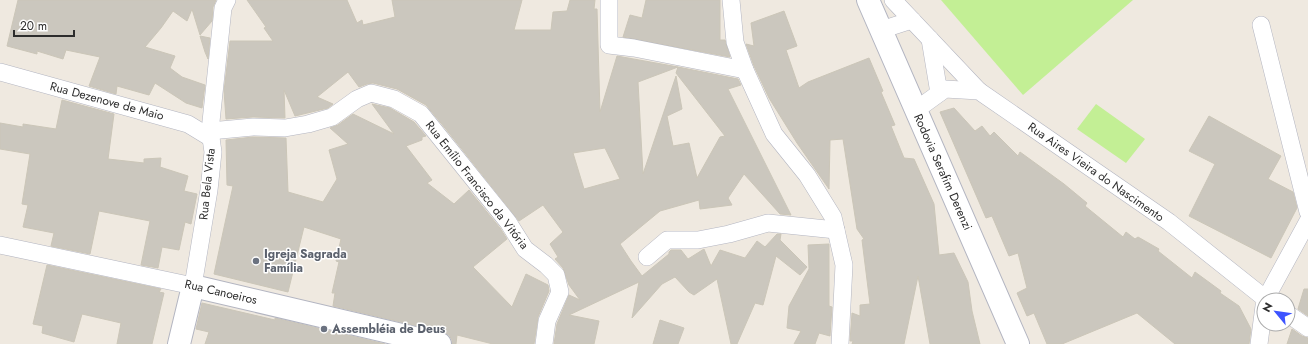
<svg xmlns="http://www.w3.org/2000/svg" width="1308" height="344" viewBox="0 0 1308 344" font-family="Jost,sans-serif">
  <style>
    .pitch { fill: #c3ef95 }
    .building { fill: #cbc7be; stroke: #cbc6b8; fill-rule: evenodd }
    .lines { fill: none; stroke-linecap: round; stroke-linejoin: round }
    .street-casing { stroke: #b3b5c1; stroke-width: 18 }
    .secondary-casing { stroke: #b3b5c1; stroke-width: 24 }
    .street { stroke: #fff; stroke-width: 17 }
    .secondary { stroke: #fff; stroke-width: 22 }
    .worship-dot { fill: #6b7280; stroke: #fff; stroke-width: 1.5 }
    .labels { text-anchor: middle; dominant-baseline: central; stroke-width: 3; stroke-linejoin: round; paint-order: stroke }
    .street-label { font-size: 12px; fill: #2d2d2d; stroke: #fff }
    .worship-label { font-size: 12px; font-weight: bold; fill: #5b616d; stroke: #fff; text-anchor: start }
  </style>
  <rect width="100%" height="100%" fill="#efe9e0"/>
  <g class="pitch">
    <path d="M 941,0 L 1133,0 L 1023,95 Z"/>
    <path d="M 1096,104 L 1145,139 L 1126,163 L 1077,129 Z"/>
  </g>
  <g class="building">
    <path d="M 18,0 L 216,0 L 213,7 L 212,21 L 200,35 L 192,9 L 187,21 L 173,11 L 161,28 L 145,47 L 175,56 L 170,68 L 182,77 L 205,85 L 202,108 L 186,103 L 155,83 L 149,95 L 117,86 L 116,94 L 89,86 L 100,57 L 66,50 L 63,59 L 37,51 L 37,54 L 7,46 Z"/>
    <path d="M 247,0 L 347,0 L 357,23 L 362,20 L 363,25 L 395,17 L 392,0 L 522,0 L 514,30 L 551,30 L 553,12 L 567,11 L 570,0 L 595,0 L 594,9 L 597,9 L 600,112 L 617,56 L 678,67 L 638,82 L 643,174 L 676,76 L 682,109 L 667,116 L 673,146 L 689,143 L 697,178 L 720,137 L 725,136 L 676,73 L 678,67 L 738,79 L 741,85 L 728,89 L 791,215 L 780,214 L 744,174 L 728,198 L 732,205 L 700,209 L 699,200 L 660,211 L 620,244 L 631,261 L 642,276 L 669,254 L 669,252 L 671,250 L 681,250 L 688,259 L 704,249 L 711,266 L 720,250 L 745,258 L 757,241 L 765,247 L 777,234 L 781,234 L 780,240 L 807,267 L 800,275 L 776,256 L 763,305 L 755,303 L 737,344 L 731,344 L 717,279 L 694,295 L 689,292 L 675,277 L 662,284 L 632,318 L 639,282 L 569,315 L 599,321 L 594,344 L 554,344 L 557,324 L 569,295 L 580,300 L 569,285 L 563,268 L 555,259 L 558,257 L 550,244 L 563,232 L 543,205 L 519,221 L 445,128 L 426,105 L 397,89 L 373,83 L 367,84 L 359,87 L 348,72 L 317,97 L 333,104 L 328,108 L 295,116 L 284,90 L 285,118 L 253,117 L 226,119 L 224,91 L 230,41 L 273,41 L 264,28 L 266,27 ZM 605,148 L 620,179 L 584,189 L 573,153 Z"/>
    <path d="M 646,0 L 720,0 L 720,40 L 725,40 L 730,57 L 623,37 L 630,15 L 642,18 Z"/>
    <path d="M 784,11 L 797,46 L 786,50 L 799,88 L 808,82 L 869,58 L 883,91 L 881,92 L 895,125 L 891,126 L 904,158 L 914,159 L 934,204 L 939,255 L 954,253 L 968,282 L 972,311 L 980,344 L 930,344 L 918,276 L 904,344 L 852,344 L 853,341 L 850,341 L 852,313 L 860,316 L 860,305 L 870,304 L 862,240 L 864,239 L 857,229 L 843,139 L 830,140 L 829,189 L 797,143 L 769,98 L 754,66 L 746,44 L 754,46 L 751,23 Z"/>
    <path d="M 200,36 L 210,38 L 208,59 L 205,52 Z"/>
    <path d="M 62,100 L 114,114 L 108,159 L 144,163 L 144,159 L 161,158 L 160,167 L 188,176 L 184,191 L 197,194 L 191,224 L 185,222 L 179,250 L 162,247 L 158,268 L 141,265 L 150,221 L 99,211 L 90,254 L 51,246 L 54,233 L 23,227 L 28,205 L 22,204 L 30,154 L 0,149 L 0,123 L 23,127 L 23,124 L 56,129 Z"/>
    <path d="M 372,104 L 390,108 L 414,122 L 426,136 L 422,137 L 422,140 L 406,146 L 432,180 L 427,183 L 454,204 L 469,190 L 500,228 L 507,239 L 473,267 L 512,307 L 526,274 L 548,285 L 549,291 L 538,317 L 534,344 L 493,344 L 457,335 L 456,344 L 452,344 L 452,340 L 449,335 L 443,332 L 333,306 L 335,293 L 332,293 L 339,262 L 336,261 L 341,239 L 304,227 L 288,292 L 214,274 L 233,186 L 227,185 L 226,140 L 253,137 L 286,138 L 288,192 L 323,202 L 337,179 L 329,150 L 348,144 L 330,128 L 338,125 L 353,114 L 394,134 Z"/>
    <path d="M 954,108 L 975,131 L 982,126 L 990,136 L 994,132 L 1018,156 L 1020,152 L 1064,184 L 1087,203 L 1085,206 L 1123,237 L 1126,232 L 1135,239 L 1138,237 L 1159,249 L 1158,251 L 1192,278 L 1195,272 L 1221,291 L 1220,293 L 1239,306 L 1251,329 L 1249,344 L 1175,344 L 1137,313 L 1062,344 L 1047,344 L 1034,313 L 1027,316 L 1017,293 L 1027,288 L 1018,253 L 1009,256 L 992,216 L 986,218 L 940,112 Z"/>
    <path d="M 1209,116 L 1281,156 L 1268,179 L 1293,192 L 1297,208 L 1271,258 L 1189,216 L 1215,164 L 1189,151 Z"/>
    <path d="M 829,244 L 829,306 L 832,307 L 830,336 L 819,333 L 815,344 L 794,344 L 801,331 L 787,328 L 789,306 L 809,269 L 808,245 Z"/>
    <path d="M 47,265 L 161,289 L 159,292 L 164,293 L 152,344 L 117,344 L 121,323 L 82,314 L 74,342 L 42,333 L 43,326 L 33,324 Z"/>
    <path d="M 1304,289 L 1308,289 L 1308,316 L 1298,309 Z"/>
    <path d="M 202,303 L 275,320 L 275,318 L 385,344 L 205,344 L 209,332 L 196,329 Z"/>
    <path d="M 660,320 L 684,328 L 678,344 L 653,344 Z"/>
    <path d="M 1292,329 L 1302,336 L 1308,338 L 1308,344 L 1287,344 Z"/>
  </g>
  <g class="lines">
    <g class="street-casing">
      <g id="street">
        <path d="M 609,0 L 609,45 L 634,48 L 745,70"/>
        <path d="M 731,0 L 735,42 L 745,70 L 774,134 L 807,175 L 833,217 L 844,265 L 840,344"/>
        <path d="M 893,0 L 979,91"/>
        <path d="M 1261,25 L 1308,212"/>
        <path d="M 881,30 L 912,20"/>
        <path d="M 930,39 L 939,93"/>
        <path d="M 0,72 L 188,124 L 211,138"/>
        <path d="M 916,110 L 945,89 L 979,91 L 1169,222 L 1267,300"/>
        <path d="M 210,131 L 253,127 L 285,128 L 308,124 L 332,117 L 357,99 L 371,93 L 394,99 L 421,114 L 508,222 L 525,249 L 546,265 L 556,275 L 560,292 L 547,321 L 544,344"/>
        <path d="M 0,245 L 193,286 L 209,190 L 213,152 L 210,131 L 223,8 L 227,0"/>
        <path d="M 647,257 L 667,240 L 698,240 L 729,234 L 768,223 L 836,230"/>
        <path d="M 1265,300 L 1308,221"/>
        <path d="M 1288,314 L 1308,328"/>
        <path d="M 1259,344 L 1264,306"/>
      </g>
    </g>
    <g class="secondary-casing">
      <g id="secondary">
        <path d="M 868,0 L 1018,344"/>
        <path d="M 179,344 L 193,286 L 440,344"/>
      </g>
    </g>
    <use href="#street" class="street"/>
    <use href="#secondary" class="secondary"/>
  </g>
  <g class="worship-dot">
    <circle cx="256" cy="261" r="4"/>
    <circle cx="324" cy="329" r="4"/>
  </g>
  <g class="labels">
    <g class="street-label">
      <text transform="translate(107 101) rotate(15)">Rua Dezenove de Maio</text>
      <text transform="translate(943 172) rotate(66)">Rodovia Serafim Derenzi</text>
      <text transform="translate(1096 172) rotate(35)">Rua Aires Vieira do Nascimento</text>
      <text transform="translate(207 184) rotate(-84)">Rua Bela Vista</text>
      <text transform="translate(477 185) rotate(52)">Rua Emílio Francisco da Vitória</text>
      <text transform="translate(221 292) rotate(13)">Rua Canoeiros</text>
    </g>
    <g class="worship-label">
      <text x="264" y="254">Igreja Sagrada<tspan x="264" dy="14">Família</tspan></text>
      <text x="332" y="329">Assembléia de Deus</text>
    </g>
  </g>
  <g transform="translate(1276 312) rotate(299)"><circle r="19" fill="#ffffff" stroke="#ababab"/>
  <path d="M0-3L7 15L0 10L-7 15Z" fill="#3d54ff"/>
  <text y="-6" font-size="11" font-weight="bold" text-anchor="middle" fill="#2d2d2d">N</text>
  </g>
  <path d="M14 30v6h60v-6" fill="none" stroke="#2d2d2d" stroke-width="2"/>
  <text x="20" y="30" font-size="12" fill="#2d2d2d" stroke="#ffffff" stroke-width="3" paint-order="stroke">20 m</text>
</svg>
